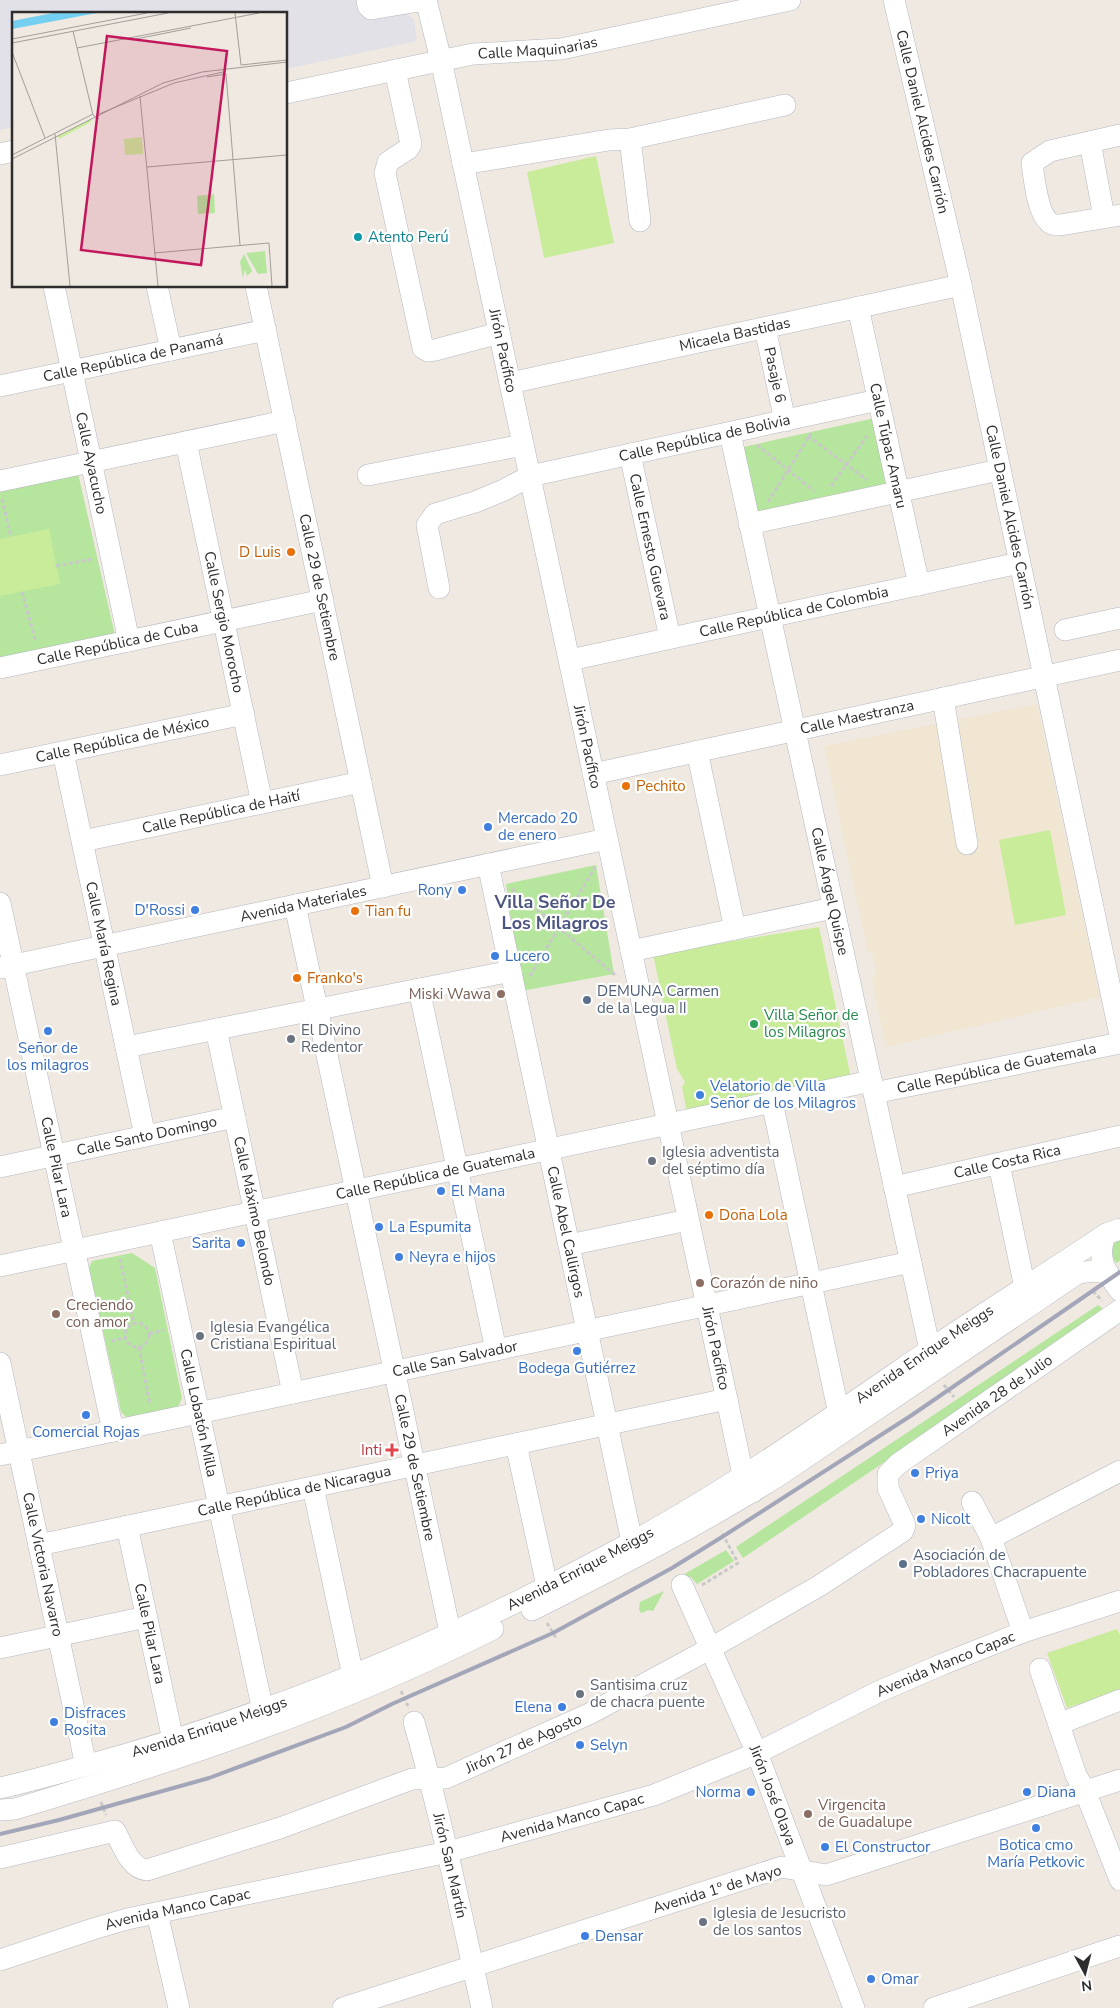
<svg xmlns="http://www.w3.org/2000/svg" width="1120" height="2008" viewBox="0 0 1120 2008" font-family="'Nunito Sans',sans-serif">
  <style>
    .industrial { fill: #e3e1e8 }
    .education { fill: #f0e6d1 }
    .green { fill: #b6e59e }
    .pitch { fill: #c9ec9a }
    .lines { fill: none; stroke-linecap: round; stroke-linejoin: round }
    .minor-casing { stroke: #b4b7c1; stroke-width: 22 }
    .path { stroke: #c9c9c9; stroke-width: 3; stroke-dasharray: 4 2.5; stroke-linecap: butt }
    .minor { stroke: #fff; stroke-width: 21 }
    .rail { stroke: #a3a6b8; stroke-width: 4 }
    .culture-dot { fill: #0f9aa8; stroke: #fff; stroke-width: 2 }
    .food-dot { fill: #e8710a; stroke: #fff; stroke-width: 2 }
    .shop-dot { fill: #3f7fe0; stroke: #fff; stroke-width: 2 }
    .education-dot { fill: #8d6e63; stroke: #fff; stroke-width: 2 }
    .service-dot { fill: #5c6f8a; stroke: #fff; stroke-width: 2 }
    .leisure-dot { fill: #2e9e5b; stroke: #fff; stroke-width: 2 }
    .worship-dot { fill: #6b7280; stroke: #fff; stroke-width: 2 }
    .health-dot { fill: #e0444e; stroke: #fff; stroke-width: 2 }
    .labels { text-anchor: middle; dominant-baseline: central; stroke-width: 4.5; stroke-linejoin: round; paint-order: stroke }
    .street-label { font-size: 15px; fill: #2e2e2e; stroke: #fff }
    .culture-label { font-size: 15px; fill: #0d838f; stroke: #fff; text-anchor: start }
    .food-label { font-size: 15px; fill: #c56008; stroke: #fff; text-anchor: start }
    .shop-label { font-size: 15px; fill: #366cbe; stroke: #fff; text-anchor: start }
    .service-label { font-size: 15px; fill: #4e5e75; stroke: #fff; text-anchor: start }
    .education-label { font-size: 15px; fill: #785e54; stroke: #fff; text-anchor: start }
    .leisure-label { font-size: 15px; fill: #27864d; stroke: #fff; text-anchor: start }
    .worship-label { font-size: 15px; fill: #5b616d; stroke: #fff; text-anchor: start }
    .health-label { font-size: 15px; fill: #be3a42; stroke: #fff; text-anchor: end }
    .quarter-label { font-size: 18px; font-weight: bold; fill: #4d5680; stroke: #fff }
    .inset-road { fill: none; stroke: #a29e99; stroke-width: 1 }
    .view { fill: #c2185b; fill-opacity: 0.15; stroke: #c2185b; stroke-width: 2.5 }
    .inset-edge { fill: none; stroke: #2e2e2e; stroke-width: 2.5 }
  </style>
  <rect width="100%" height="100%" fill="#efe9e1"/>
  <path class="industrial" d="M 0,0 L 401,0 L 404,12 L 414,19 L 417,41 L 286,69 L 286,14 L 14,14 L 14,127 L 0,130 Z"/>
  <path class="education" d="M 1037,704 L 1100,997 L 886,1047 L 872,980 L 876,973 L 873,955 L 867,949 L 824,746 Z"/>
  <g class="green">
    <path d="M 875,418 L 890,483 L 757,514 L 743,447 Z"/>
    <path d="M 77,469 L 115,635 L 0,658 L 0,484 Z"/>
    <path d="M 596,865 L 614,974 L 521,991 L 506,884 Z"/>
    <path d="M 1120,1233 L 1120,1261 L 1116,1263 L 1109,1251 Z"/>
    <path d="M 132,1253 L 155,1268 L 182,1398 L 178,1407 L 127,1418 L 121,1412 L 89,1268 L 92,1261 Z"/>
    <path d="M 1098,1305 L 1102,1308 L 1104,1313 L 743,1558 L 736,1547 Z"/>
    <path d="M 726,1550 L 734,1561 L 697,1584 L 691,1577 L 681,1576 Z"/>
    <path d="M 664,1591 L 653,1611 L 649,1610 L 641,1613 L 639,1609 L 640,1602 Z"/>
  </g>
  <g class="pitch">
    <path d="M 596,156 L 614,243 L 544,258 L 527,172 Z"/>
    <path d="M 49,529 L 60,584 L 0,596 L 0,539 Z"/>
    <path d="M 1050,830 L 1066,915 L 1015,925 L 999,840 Z"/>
    <path d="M 819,927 L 851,1078 L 687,1113 L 682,1087 L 685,1082 L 677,1069 L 653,954 Z"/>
    <path d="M 1117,1629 L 1120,1635 L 1120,1690 L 1067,1708 L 1047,1653 Z"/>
  </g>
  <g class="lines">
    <g class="minor-casing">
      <g id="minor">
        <path d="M 367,0 L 368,6 L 371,9 L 425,0"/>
        <path id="s1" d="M 426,0 L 441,60 L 743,1475 L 753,1492"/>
        <path id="s2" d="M 894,0 L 961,285 L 1120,1035"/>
        <path d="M 395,70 L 411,144 L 408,149 L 388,162 L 385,173 L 423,348 L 428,351 L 435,350 L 499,333"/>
        <path id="s3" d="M 286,93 L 473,54 L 561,49 L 790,0"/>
        <path d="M 1120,135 L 1050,151 L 1032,163 C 1034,177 1037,212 1049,222 C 1052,225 1056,225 1060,225 L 1120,215"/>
        <path d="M 630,139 L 640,221"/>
        <path d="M 1090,142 L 1104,217"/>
        <path d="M 0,154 L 14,151"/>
        <path d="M 463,164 L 609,140 L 630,139 L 785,105"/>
        <path id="s4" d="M 54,286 L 129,641"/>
        <path d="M 157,286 L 171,350"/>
        <path id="s5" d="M 256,286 L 383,887"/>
        <path id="s6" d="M 858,307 L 919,585"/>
        <path id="s7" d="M 765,328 L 785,421"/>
        <path id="s8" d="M 510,383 L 961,285"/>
        <path id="s9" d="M 0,386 L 266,330"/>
        <path id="s10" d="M 730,433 L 930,1350"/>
        <path id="s11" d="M 186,442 L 262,803"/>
        <path id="s12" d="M 630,454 L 670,638"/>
        <path d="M 368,475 L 523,445"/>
        <path d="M 0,481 L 285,421"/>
        <path d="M 749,524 L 999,470"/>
        <path id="s13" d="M 439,588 L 427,525 L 435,514 L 475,502 L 504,490 L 530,476 L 878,400"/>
        <path d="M 1065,630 L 1120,618"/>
        <path id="s14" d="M 570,660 L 1019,563"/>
        <path id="s15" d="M 0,668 L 323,600"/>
        <path d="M 943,698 L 967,844"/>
        <path d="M 697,751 L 735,929"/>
        <path id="s16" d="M 63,752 L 145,1136"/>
        <path id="s17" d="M 0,765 L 244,714"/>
        <path id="s18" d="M 593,774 L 1120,660"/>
        <path id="s19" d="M 83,841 L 361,782"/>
        <path id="s20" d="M 488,864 L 632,1542"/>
        <path id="s21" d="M 0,903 L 113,1431"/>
        <path id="s22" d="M 295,905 L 453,1646"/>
        <path d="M 631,951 L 833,908"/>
        <path id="s23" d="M 0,968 L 607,839"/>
        <path d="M 419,989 L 496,1350"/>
        <path id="s24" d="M 216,1029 L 293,1393"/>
        <path d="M 126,1047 L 511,971"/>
        <path id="s25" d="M 874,1093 L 1120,1043"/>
        <path d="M 772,1102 L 839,1414"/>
        <path d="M 999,1164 L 1025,1288"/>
        <path id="s26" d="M 0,1167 L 235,1117"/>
        <path id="s27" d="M 894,1187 L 1120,1136"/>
        <path id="s28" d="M 160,1232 L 263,1711"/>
        <path d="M 1106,1234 C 1095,1258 1106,1272 1120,1291"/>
        <path d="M 569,1245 L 688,1220"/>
        <path id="s29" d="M 0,1266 L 871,1081"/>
        <path id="s30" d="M 0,1363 L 86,1766"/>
        <path d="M 516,1444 L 547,1586"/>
        <path id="s31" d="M 0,1455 L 911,1262"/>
        <path d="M 313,1487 L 353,1676"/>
        <path d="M 972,1502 L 991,1538 L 1023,1632"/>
        <path id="s32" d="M 127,1526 L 173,1740"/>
        <path d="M 991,1538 L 1120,1471"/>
        <path id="s33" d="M 39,1545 L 727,1399"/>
        <path id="s34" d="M 682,1585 L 757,1753 L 854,2008"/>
        <path d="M 532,1610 C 617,1567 700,1525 781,1474 L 1078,1273 L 1093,1271 L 1108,1273"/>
        <path d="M 0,1648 L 146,1617"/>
        <path d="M 1040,1669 L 1076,1775 L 1085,1791 L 1120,1880"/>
        <path id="s35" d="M 414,1722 C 441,1817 461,1912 482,2008"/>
        <path d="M 1059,1724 L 1120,1700"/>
        <path id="s36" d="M 0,1788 C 43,1778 85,1766 127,1754 C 304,1702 472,1630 634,1541 C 736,1485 832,1417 928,1351 C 986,1311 1047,1274 1106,1234 L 1120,1229"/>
        <path d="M 0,1810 L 15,1809 C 179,1760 340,1706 493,1629"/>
        <path id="s37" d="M 0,1858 L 115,1831 C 122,1844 130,1869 147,1870 L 280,1828 L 412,1779 L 446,1778 L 589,1714 L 711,1648 L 819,1586 L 903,1531 L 905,1525 L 888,1488 L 888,1474 L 898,1464 L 1120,1310"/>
        <path d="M 157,1913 L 179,2008"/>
        <path id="s38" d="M 0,1960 L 93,1929 L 127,1919 L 448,1852 L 654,1795 L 757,1753 L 878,1692 L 943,1664 L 1023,1632 L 1120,1601"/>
        <path d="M 343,2008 L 782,1867 L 826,1875 L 1120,1780"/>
        <path d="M 934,2008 L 1120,1946"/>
      </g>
    </g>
    <g class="path">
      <path d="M 808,436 L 867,480"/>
      <path d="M 757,445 L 814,491"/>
      <path d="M 831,486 L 867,436"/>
      <path d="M 2,499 L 11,537"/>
      <path d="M 768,502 L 811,433"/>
      <path d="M 56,566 L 93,559"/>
      <path d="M 22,592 L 36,642"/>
      <path d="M 512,889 L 614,974 L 618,974"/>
      <path d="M 530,976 L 595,867"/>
      <path d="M 120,1259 L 134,1324"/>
      <path d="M 1093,1291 L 1102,1301"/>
      <circle cx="137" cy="1335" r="12"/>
      <path d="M 149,1334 L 163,1330"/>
      <path d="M 111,1341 L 126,1338"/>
      <path d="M 139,1347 L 150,1405"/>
      <path d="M 944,1385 L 954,1397"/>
      <path d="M 702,1585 L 738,1563 L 721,1531"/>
      <path d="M 547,1623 L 556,1638"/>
      <path d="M 401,1691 L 408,1706"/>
      <path d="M 101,1802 L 106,1815"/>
    </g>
    <use href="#minor" class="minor"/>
    <path class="rail" d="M 0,1834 L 59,1820 L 209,1778 L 346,1727 L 392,1704 L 553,1633 L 672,1568 L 722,1537 L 912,1415 L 1120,1272"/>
  </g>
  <circle class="culture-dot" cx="358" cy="237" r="5"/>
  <g class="food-dot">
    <circle cx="291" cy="552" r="5"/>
    <circle cx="626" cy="786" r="5"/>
    <circle cx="355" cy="911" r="5"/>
    <circle cx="297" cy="978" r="5"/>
    <circle cx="709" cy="1215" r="5"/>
  </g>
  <g class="shop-dot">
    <circle cx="488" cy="827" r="5"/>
    <circle cx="462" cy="890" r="5"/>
    <circle cx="195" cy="910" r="5"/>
    <circle cx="495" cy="956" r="5"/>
    <circle cx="48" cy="1031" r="5"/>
    <circle cx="700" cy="1095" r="5"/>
    <circle cx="441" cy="1191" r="5"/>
    <circle cx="379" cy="1227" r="5"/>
    <circle cx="241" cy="1243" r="5"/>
    <circle cx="399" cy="1257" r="5"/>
    <circle cx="577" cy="1351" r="5"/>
    <circle cx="86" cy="1415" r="5"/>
    <circle cx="915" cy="1473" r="5"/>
    <circle cx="921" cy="1519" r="5"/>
    <circle cx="562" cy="1707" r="5"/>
    <circle cx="54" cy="1722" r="5"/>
    <circle cx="580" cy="1745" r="5"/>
    <circle cx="751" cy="1792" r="5"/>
    <circle cx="1027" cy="1792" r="5"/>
    <circle cx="1036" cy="1828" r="5"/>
    <circle cx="825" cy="1847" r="5"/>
    <circle cx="585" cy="1936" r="5"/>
    <circle cx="871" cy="1979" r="5"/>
  </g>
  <g class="education-dot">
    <circle cx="501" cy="994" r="5"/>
    <circle cx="700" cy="1283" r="5"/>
    <circle cx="56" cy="1314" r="5"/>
    <circle cx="808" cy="1814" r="5"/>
  </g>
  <g class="service-dot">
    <circle cx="587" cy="1000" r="5"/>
    <circle cx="903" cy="1564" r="5"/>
  </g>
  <circle class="leisure-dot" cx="754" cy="1024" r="5"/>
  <g class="worship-dot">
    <circle cx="291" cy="1039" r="5"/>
    <circle cx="652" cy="1161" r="5"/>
    <circle cx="200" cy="1336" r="5"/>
    <circle cx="580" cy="1694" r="5"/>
    <circle cx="703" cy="1922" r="5"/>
  </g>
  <path class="health-dot" d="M389.5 1442.5h5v5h5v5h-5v5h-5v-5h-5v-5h5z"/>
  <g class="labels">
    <g class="street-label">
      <text stroke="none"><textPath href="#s3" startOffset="256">Calle Maquinarias</textPath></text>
      <text stroke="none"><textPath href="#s2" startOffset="125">Calle Daniel Alcides Carrión</textPath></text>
      <text stroke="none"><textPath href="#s8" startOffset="230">Micaela Bastidas</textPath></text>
      <text stroke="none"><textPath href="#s1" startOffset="359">Jirón Pacífico</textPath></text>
      <text stroke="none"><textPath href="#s9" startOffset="136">Calle República de Panamá</textPath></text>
      <text stroke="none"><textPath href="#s7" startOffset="48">Pasaje 6</textPath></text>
      <text stroke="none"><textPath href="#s13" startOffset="359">Calle República de Bolivia</textPath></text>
      <text stroke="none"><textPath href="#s6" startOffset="142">Calle Túpac Amaru</textPath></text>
      <text stroke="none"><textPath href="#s4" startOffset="181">Calle Ayacucho</textPath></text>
      <text stroke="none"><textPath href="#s2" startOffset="530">Calle Daniel Alcides Carrión</textPath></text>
      <text stroke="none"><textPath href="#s12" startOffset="95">Calle Ernesto Guevara</textPath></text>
      <text stroke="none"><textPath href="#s5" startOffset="308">Calle 29 de Setiembre</textPath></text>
      <text stroke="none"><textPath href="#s14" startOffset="229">Calle República de Colombia</textPath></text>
      <text stroke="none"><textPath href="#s11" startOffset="184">Calle Sergio Morocho</textPath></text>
      <text stroke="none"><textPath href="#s15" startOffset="120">Calle República de Cuba</textPath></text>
      <text stroke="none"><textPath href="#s18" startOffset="270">Calle Maestranza</textPath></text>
      <text stroke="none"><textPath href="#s17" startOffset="125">Calle República de México</textPath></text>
      <text stroke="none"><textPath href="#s1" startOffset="764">Jirón Pacífico</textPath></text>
      <text stroke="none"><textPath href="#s19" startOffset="141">Calle República de Haití</textPath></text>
      <text stroke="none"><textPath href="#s10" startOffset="469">Calle Ángel Quispe</textPath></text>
      <text stroke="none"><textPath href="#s23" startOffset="310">Avenida Materiales</textPath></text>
      <text stroke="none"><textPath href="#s16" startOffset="196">Calle María Regina</textPath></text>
      <text stroke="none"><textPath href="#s25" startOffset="125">Calle República de Guatemala</textPath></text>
      <text stroke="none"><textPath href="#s26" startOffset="150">Calle Santo Domingo</textPath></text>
      <text stroke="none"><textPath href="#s27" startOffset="116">Calle Costa Rica</textPath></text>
      <text stroke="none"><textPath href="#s21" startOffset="270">Calle Pilar Lara</textPath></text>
      <text stroke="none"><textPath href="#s29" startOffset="445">Calle República de Guatemala</textPath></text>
      <text stroke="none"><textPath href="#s24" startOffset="186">Calle Máximo Belondo</textPath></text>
      <text stroke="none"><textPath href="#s20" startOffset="376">Calle Abel Callirgos</textPath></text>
      <text stroke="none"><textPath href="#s1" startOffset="1379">Jirón Pacífico</textPath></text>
      <text stroke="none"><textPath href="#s36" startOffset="1028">Avenida Enrique Meiggs</textPath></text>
      <text stroke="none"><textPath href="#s31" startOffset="465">Calle San Salvador</textPath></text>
      <text stroke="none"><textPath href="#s37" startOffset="1201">Avenida 28 de Julio</textPath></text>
      <text stroke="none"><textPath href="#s28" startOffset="185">Calle Lobatón Milla</textPath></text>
      <text stroke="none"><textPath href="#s22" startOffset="575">Calle 29 de Setiembre</textPath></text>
      <text stroke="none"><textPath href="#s33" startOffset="261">Calle República de Nicaragua</textPath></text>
      <text stroke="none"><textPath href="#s30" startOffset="206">Calle Victoria Navarro</textPath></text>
      <text stroke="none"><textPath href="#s36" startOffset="622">Avenida Enrique Meiggs</textPath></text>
      <text stroke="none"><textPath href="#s32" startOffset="110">Calle Pilar Lara</textPath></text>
      <text stroke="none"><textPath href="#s38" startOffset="995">Avenida Manco Capac</textPath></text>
      <text stroke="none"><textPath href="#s36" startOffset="218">Avenida Enrique Meiggs</textPath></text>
      <text stroke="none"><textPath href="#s37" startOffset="570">Jirón 27 de Agosto</textPath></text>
      <text stroke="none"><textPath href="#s34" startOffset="229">Jirón José Olaya</textPath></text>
      <text stroke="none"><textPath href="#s38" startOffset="590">Avenida Manco Capac</textPath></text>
      <text stroke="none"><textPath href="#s35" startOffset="148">Jirón San Martín</textPath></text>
      <text transform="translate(717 1889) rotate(-17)">Avenida 1º de Mayo</text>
      <text stroke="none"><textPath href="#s38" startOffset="185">Avenida Manco Capac</textPath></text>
    </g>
    <g class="culture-label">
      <text x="368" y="237">Atento Perú</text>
    </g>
    <g class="food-label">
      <text x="281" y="552" text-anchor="end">D Luis</text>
      <text x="636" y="786">Pechito</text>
      <text x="365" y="911">Tian fu</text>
      <text x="307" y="978">Franko's</text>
      <text x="719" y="1215">Doña Lola</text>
    </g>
    <g class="shop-label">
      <text x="498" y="818">Mercado 20<tspan x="498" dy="17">de enero</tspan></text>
      <text x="452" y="890" text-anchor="end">Rony</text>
      <text x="185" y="910" text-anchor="end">D'Rossi</text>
      <text x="505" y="956">Lucero</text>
      <text x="48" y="1048" text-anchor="middle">Señor de<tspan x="48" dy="17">los milagros</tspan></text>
      <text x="710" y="1086">Velatorio de Villa<tspan x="710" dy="17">Señor de los Milagros</tspan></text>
      <text x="451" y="1191">El Mana</text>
      <text x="389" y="1227">La Espumita</text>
      <text x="231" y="1243" text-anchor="end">Sarita</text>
      <text x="409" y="1257">Neyra e hijos</text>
      <text x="577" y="1368" text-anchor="middle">Bodega Gutiérrez</text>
      <text x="86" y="1432" text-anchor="middle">Comercial Rojas</text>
      <text x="925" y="1473">Priya</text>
      <text x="931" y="1519">Nicolt</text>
      <text x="552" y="1707" text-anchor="end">Elena</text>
      <text x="64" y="1713">Disfraces<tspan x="64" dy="17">Rosita</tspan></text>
      <text x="590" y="1745">Selyn</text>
      <text x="741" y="1792" text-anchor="end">Norma</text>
      <text x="1037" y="1792">Diana</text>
      <text x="1036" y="1845" text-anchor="middle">Botica cmo<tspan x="1036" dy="17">María Petkovic</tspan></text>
      <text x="835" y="1847">El Constructor</text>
      <text x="595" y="1936">Densar</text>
      <text x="881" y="1979">Omar</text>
    </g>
    <g class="service-label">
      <text x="597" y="991">DEMUNA Carmen<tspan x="597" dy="17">de la Legua II</tspan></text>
      <text x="913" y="1555">Asociación de<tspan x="913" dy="17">Pobladores Chacrapuente</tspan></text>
    </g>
    <g class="education-label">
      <text x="491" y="994" text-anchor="end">Miski Wawa</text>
      <text x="710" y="1283">Corazón de niño</text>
      <text x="66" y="1305">Creciendo<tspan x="66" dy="17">con amor</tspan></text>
      <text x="818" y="1805">Virgencita<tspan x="818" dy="17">de Guadalupe</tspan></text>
    </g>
    <g class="leisure-label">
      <text x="764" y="1015">Villa Señor de<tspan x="764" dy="17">los Milagros</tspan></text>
    </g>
    <g class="worship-label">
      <text x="301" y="1030">El Divino<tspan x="301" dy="17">Redentor</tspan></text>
      <text x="662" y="1152">Iglesia adventista<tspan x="662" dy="17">del séptimo día</tspan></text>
      <text x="210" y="1327">Iglesia Evangélica<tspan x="210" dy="17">Cristiana Espiritual</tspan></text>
      <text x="590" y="1685">Santisima cruz<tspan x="590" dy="17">de chacra puente</tspan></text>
      <text x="713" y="1913">Iglesia de Jesucristo<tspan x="713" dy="17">de los santos</tspan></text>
    </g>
    <g class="health-label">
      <text x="382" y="1450">Inti</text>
    </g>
    <g class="quarter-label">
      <text x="555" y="902">Villa Señor De<tspan x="555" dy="21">Los Milagros</tspan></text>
    </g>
  </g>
  <g transform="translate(12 12)">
    <rect width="275" height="275" fill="#efe9e1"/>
    <path d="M 202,182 L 203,201 L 186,202 L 185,184 ZM 253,239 L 255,261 L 246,262 L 234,241 ZM 232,242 L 240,259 L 235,264 L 233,257 L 231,266 L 228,250 Z" fill="#b6e59e"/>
    <path d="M 79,107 L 79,110 L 47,127 L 46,124 ZM 130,125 L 131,142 L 113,143 L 112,127 Z" fill="#c9ec9a"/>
    <path d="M 41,1 L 85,1 L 0,17 L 0,9 Z" fill="#75cff0"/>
    <path class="inset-road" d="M 223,1 L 229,53 L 275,48M 61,19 L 81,103 L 87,107M 0,27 L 135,1M 124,27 L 179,16M 0,31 L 156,1M 65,36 L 247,1M 0,40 L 33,126M 214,62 L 228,233M 195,65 L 214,62M 128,84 L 146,274M 87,102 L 162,71 L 211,60 L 214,62M 43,122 L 58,274M 0,143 L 81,102M 0,147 L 151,71 L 190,60 L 275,50M 135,155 L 275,143M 142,241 L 257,231 L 260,274"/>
    <path class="view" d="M 95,24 L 215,39 L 189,253 L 69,238 Z"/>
    <rect width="275" height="275" class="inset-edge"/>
  </g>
  <g transform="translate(1085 1973) rotate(173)" stroke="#ffffff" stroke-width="4" paint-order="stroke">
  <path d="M0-4L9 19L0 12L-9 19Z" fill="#2e2e2e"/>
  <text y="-8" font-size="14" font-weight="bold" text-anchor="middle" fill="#2e2e2e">N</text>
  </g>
</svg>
